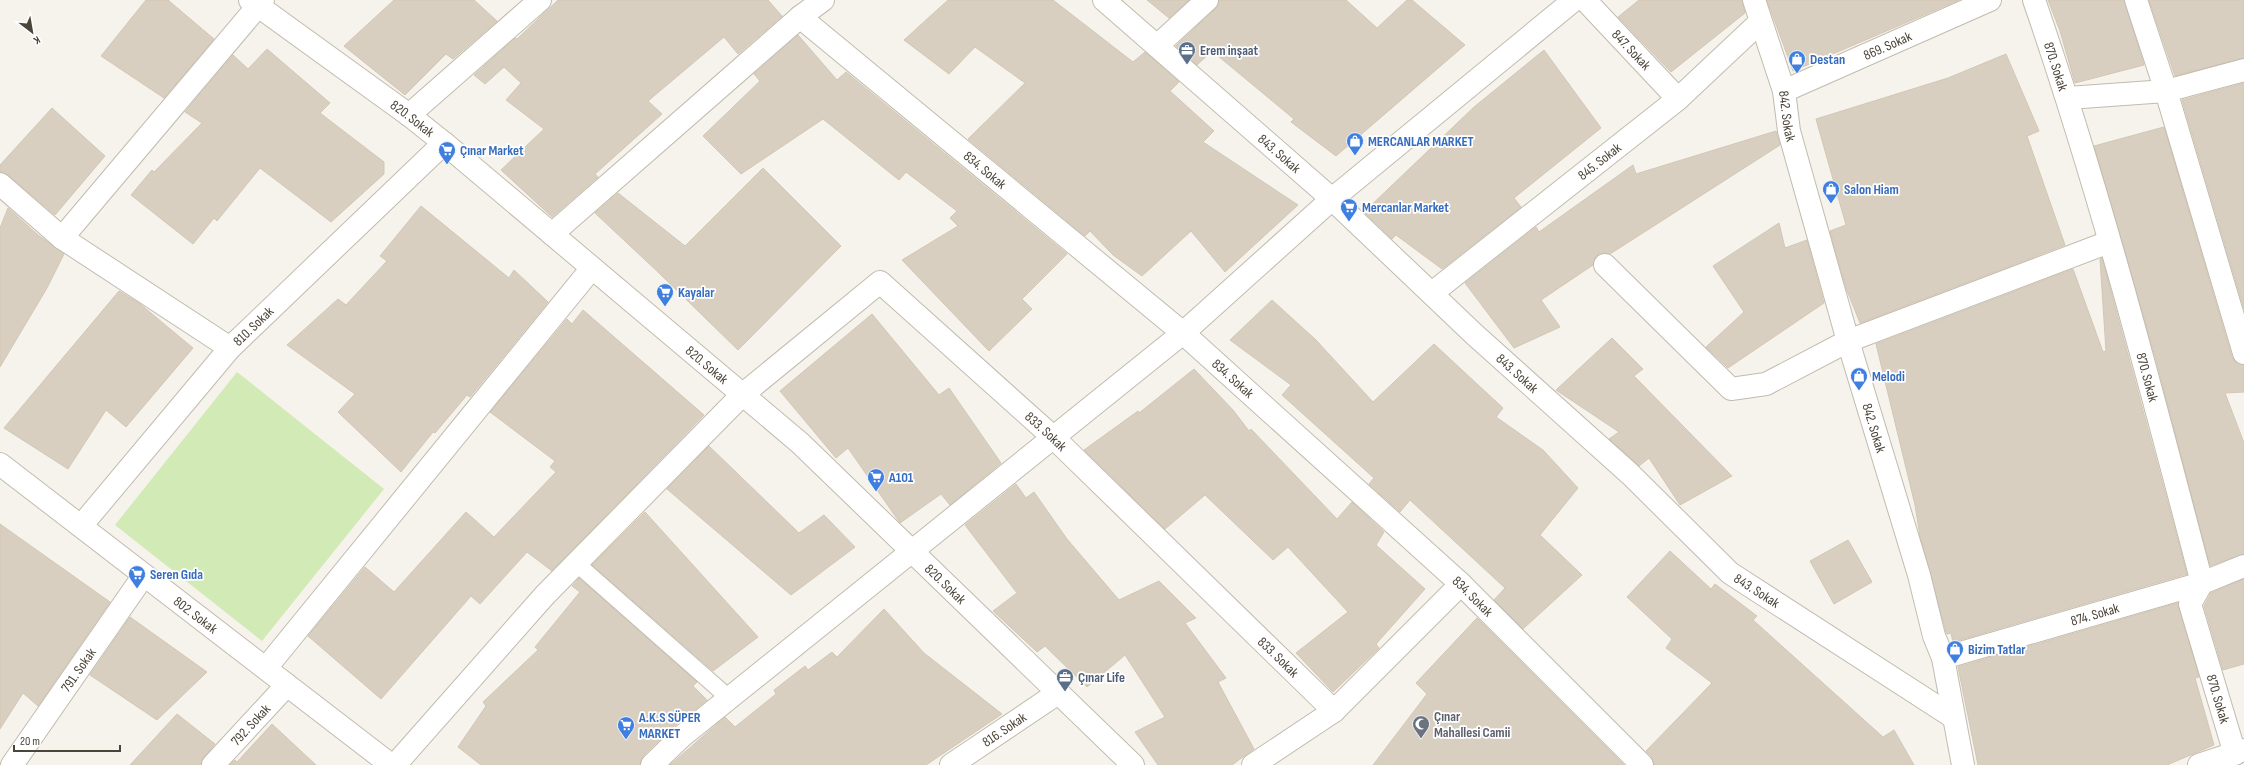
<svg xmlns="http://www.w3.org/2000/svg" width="2244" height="765" viewBox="0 0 2244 765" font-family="'Sofia Sans Condensed',sans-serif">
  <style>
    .green { fill: #d2eab5 }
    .building { fill: #d8cfc1; stroke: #d3c7b4 }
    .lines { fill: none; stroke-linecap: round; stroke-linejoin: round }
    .lane-casing { stroke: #c2bbae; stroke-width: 18 }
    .street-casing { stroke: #c2bbae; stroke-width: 24 }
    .lane { stroke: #fff; stroke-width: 16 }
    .street { stroke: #fff; stroke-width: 22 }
    .labels { text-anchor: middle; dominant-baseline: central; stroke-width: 3.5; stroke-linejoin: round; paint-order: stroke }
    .street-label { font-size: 14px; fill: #4b4439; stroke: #fff }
    .service-label { font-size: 14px; font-weight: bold; fill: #4e5e75; stroke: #fff; text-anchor: start }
    .shop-label { font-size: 14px; font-weight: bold; fill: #366cbe; stroke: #fff; text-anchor: start }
    .worship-label { font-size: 14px; font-weight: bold; fill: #5b616d; stroke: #fff; text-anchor: start }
  </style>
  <rect width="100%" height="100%" fill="#f6f3ec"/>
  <path class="green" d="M 237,372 L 384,489 L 262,641 L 115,525 Z"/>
  <g class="building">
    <path d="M 146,0 L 168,0 L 214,39 L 164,98 L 101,56 Z"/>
    <path d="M 394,0 L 474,0 L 497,21 L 453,59 L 446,54 L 405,95 L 344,46 Z"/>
    <path d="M 558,0 L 768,0 L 782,16 L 738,54 L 724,37 L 648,101 L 662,114 L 595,174 L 598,177 L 552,217 L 501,170 L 544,129 L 506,100 L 521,83 L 504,67 L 485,84 L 474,75 L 515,38 L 517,39 Z"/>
    <path d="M 948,0 L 1053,0 L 1133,62 L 1145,52 L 1179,82 L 1170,91 L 1214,131 L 1203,142 L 1298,205 L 1225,272 L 1191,231 L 1142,276 L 1113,255 L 1090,231 L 1085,236 L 968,139 L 1025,83 L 975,47 L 949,74 L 904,40 Z"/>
    <path d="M 1147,0 L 1189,0 L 1169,18 Z"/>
    <path d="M 1219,0 L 1346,0 L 1377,28 L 1407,0 L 1412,0 L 1465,45 L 1336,156 L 1291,122 L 1294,119 L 1212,51 L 1197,65 L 1176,46 L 1215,9 Z"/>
    <path d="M 1639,0 L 1742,0 L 1745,13 L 1671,72 L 1618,17 Z"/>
    <path d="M 1767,0 L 1959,0 L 1793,71 Z"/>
    <path d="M 2048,0 L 2124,0 L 2144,65 L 2075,83 L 2060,31 Z"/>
    <path d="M 2149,0 L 2244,0 L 2244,58 L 2175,76 Z"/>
    <path d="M 798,35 L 837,80 L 846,72 L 1067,254 L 1022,299 L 1032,309 L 989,351 L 902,260 L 958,226 L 950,218 L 957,211 L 906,172 L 899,180 L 823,119 L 741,174 L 703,136 L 760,81 L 754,74 Z"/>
    <path d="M 267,49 L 330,103 L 320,113 L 384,162 L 384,174 L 331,222 L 260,168 L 217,221 L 214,218 L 193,244 L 131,195 L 152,170 L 154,172 L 202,123 L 185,112 L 233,55 L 248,69 Z"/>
    <path d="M 1544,50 L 1601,128 L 1514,198 L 1521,207 L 1442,269 L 1396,235 L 1392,239 L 1364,212 L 1474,107 Z"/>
    <path d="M 2006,54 L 2039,131 L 2027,136 L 2065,245 L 1860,323 L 1846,288 L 1830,231 L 1846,225 L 1816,119 L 1948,78 Z"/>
    <path d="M 2244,83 L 2244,309 L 2182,100 Z"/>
    <path d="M 52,108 L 105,156 L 55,215 L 8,175 L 0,172 L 0,165 Z"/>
    <path d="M 2164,127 L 2232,357 L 2236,362 L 2244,365 L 2244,392 L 2225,393 L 2244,443 L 2244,554 L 2210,566 L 2156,360 L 2094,146 Z"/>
    <path d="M 1776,131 L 1780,145 L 1610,254 L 1602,253 L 1596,256 L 1593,265 L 1541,300 L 1560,327 L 1514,348 L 1465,283 L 1536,227 L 1539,232 L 1633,165 L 1636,174 Z"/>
    <path d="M 763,168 L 841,246 L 738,350 L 659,273 L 595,213 L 618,193 L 685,246 Z"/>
    <path d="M 421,206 L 509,278 L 514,270 L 548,302 L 470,397 L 467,395 L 435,433 L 433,432 L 401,472 L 338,412 L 355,394 L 287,345 L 338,299 L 346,305 L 387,261 L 380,256 Z"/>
    <path d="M 8,208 L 38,235 L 64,254 L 47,288 L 0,367 L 0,228 Z"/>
    <path d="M 1779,223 L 1785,248 L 1807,240 L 1824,303 L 1728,368 L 1706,347 L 1744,312 L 1713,266 Z"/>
    <path d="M 2102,258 L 2187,574 L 1953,642 L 1951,633 L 1947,634 L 1946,632 L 1920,536 L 1915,505 L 1876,344 L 2073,269 L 2103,352 L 2106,351 L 2100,259 Z"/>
    <path d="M 119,291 L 140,304 L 193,348 L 126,427 L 106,410 L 68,469 L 4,428 Z"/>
    <path d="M 1272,300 L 1316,340 L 1373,402 L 1434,344 L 1503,408 L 1496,417 L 1543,450 L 1578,488 L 1540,535 L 1582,575 L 1523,629 L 1494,600 L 1505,588 L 1410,500 L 1400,512 L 1369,484 L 1374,478 L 1282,395 L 1291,385 L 1230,340 Z"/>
    <path d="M 583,310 L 704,415 L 552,571 L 527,552 L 480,604 L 471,596 L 381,699 L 308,636 L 365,567 L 394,592 L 466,512 L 494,537 L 556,472 L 550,467 L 555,461 L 490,412 L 567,319 L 572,324 Z"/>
    <path d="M 872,314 L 939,395 L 949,388 L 1001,463 L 950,505 L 941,494 L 900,523 L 848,448 L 836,458 L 780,391 Z"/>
    <path d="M 1612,338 L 1643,369 L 1634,376 L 1732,476 L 1680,505 L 1649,458 L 1639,466 L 1609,439 L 1619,432 L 1556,390 Z"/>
    <path d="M 1194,369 L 1233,410 L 1249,431 L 1251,429 L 1337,519 L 1352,502 L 1384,532 L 1376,545 L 1425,589 L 1376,644 L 1379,648 L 1333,692 L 1296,653 L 1348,612 L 1288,547 L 1273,560 L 1205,495 L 1165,529 L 1084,450 L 1138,411 L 1139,413 Z"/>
    <path d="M 709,446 L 799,533 L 824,515 L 855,547 L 791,595 L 667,489 Z"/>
    <path d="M 1016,484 L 1026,498 L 1034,492 L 1067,539 L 1119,600 L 1159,581 L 1196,618 L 1185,623 L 1226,678 L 1218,682 L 1254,749 L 1232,765 L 1158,765 L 1135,732 L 1165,717 L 1125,655 L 1087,687 L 1045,646 L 1037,652 L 993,611 L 1017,593 L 965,525 Z"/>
    <path d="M 645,512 L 758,637 L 713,671 L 592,565 Z"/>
    <path d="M 0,524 L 110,602 L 38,706 L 23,693 L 0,729 Z"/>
    <path d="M 1848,540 L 1872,582 L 1834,604 L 1810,561 Z"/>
    <path d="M 1670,551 L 1711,589 L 1715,584 L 1757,616 L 1753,620 L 1883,737 L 1894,730 L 1914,765 L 1654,765 L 1651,756 L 1646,751 L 1712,683 L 1666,648 L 1672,639 L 1627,597 Z"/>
    <path d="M 579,578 L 697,682 L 693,686 L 707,700 L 673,727 L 643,756 L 640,765 L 481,765 L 458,747 L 486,706 L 483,702 L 538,650 L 535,647 L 580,592 L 572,586 Z"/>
    <path d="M 2244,579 L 2244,664 L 2223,670 L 2204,606 L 2211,593 Z"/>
    <path d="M 2178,603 L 2199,677 L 2195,678 L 2214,745 L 2167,765 L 1978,765 L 1958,667 Z"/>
    <path d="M 884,609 L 924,653 L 1002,714 L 926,765 L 670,765 L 725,717 L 735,727 L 776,694 L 774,690 L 805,666 L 808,670 L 832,652 L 837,657 Z"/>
    <path d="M 130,617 L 207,672 L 157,720 L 90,675 Z"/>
    <path d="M 1477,618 L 1624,765 L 1373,765 L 1427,694 L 1416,683 Z"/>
    <path d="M 177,714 L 215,744 L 204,757 L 201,765 L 130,765 Z"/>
    <path d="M 272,724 L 316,765 L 230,765 L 235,760 L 237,762 Z"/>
  </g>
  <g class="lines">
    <g class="lane-casing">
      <path id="lane" d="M 576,563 L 729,698"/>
    </g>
    <g class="street-casing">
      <g id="street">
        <path id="s1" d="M 250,0 L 409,115 L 444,143 L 800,443 L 1133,765"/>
        <path id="s2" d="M 1104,0 L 1332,199 L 1475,335 L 1630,474 L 1730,573 L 1953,717"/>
        <path id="s3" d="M 1585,0 L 1678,99"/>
        <path id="s4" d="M 1754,0 L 1784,91 L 1789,131 L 1848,341 L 1919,575 L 1934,636 L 1943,658 L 1963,765"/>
        <path id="s5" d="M 2034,0 C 2100,191 2151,388 2202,583 L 2190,604 L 2235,754"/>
        <path d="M 2136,0 L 2166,91 L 2244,353"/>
        <path id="s6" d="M 800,17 L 1183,333 L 1461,584 L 1642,765"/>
        <path d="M 1157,46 L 1207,0"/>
        <path id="s7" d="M 1784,91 L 1990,0"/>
        <path d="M 2068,98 L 2166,91 L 2244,70"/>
        <path d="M 409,115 L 540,0"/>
        <path d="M 0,184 L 62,238 L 230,348"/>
        <path d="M 552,234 L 800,17 L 823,0"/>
        <path d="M 62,238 L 263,0"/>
        <path d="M 1605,265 L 1731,389 L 1766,384 L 1848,341 L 2109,242"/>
        <path id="s8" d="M 1432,293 L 1678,99 L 1760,22"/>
        <path id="s9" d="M 0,464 L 391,765"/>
        <path id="s10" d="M 81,526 L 230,348 L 444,143"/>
        <path id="s11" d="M 1943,658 L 2202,583 L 2244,566"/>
        <path d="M 266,668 L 592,268"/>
        <path id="s12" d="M 12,765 L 144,575"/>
        <path id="s13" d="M 213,765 L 287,685"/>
        <path id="s14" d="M 395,765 L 545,595 L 742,395 L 880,282 L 1054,438 L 1334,711"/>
        <path d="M 652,765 L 681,737 L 1183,333 L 1332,199 L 1574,0"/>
        <path id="s15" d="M 951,765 L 1058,693"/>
        <path d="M 1253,765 L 1334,711 L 1461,584"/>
        <path d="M 2199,765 L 2244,750"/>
      </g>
    </g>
    <use href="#lane" class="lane"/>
    <use href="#street" class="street"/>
  </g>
  <defs>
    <g id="office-pin" transform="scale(0.9)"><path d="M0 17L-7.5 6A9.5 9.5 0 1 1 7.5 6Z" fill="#5c6f8a" stroke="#fff"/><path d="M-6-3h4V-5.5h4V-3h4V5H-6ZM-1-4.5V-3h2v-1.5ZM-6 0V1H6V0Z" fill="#fff"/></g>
    <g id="shop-pin" transform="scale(0.9)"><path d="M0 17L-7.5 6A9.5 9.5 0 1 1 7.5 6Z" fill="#3f7fe0" stroke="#fff"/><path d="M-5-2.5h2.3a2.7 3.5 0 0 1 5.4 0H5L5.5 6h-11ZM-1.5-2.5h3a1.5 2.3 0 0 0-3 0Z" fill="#fff"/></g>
    <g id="supermarket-pin" transform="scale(0.9)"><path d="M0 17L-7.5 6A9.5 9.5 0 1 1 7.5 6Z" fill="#3f7fe0" stroke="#fff"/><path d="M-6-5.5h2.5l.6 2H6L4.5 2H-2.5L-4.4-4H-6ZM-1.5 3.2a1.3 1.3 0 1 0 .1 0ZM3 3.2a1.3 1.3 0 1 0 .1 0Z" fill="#fff"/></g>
    <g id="mosque-pin" transform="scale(0.9)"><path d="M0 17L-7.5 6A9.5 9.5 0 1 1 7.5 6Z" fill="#6b7280" stroke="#fff"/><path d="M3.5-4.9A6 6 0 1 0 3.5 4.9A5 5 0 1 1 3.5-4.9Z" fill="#fff"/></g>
  </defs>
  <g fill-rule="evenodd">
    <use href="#office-pin" x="1187" y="50"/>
    <use href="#shop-pin" x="1797" y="59"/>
    <use href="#shop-pin" x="1355" y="141"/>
    <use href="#supermarket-pin" x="447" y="150"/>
    <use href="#shop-pin" x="1831" y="189"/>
    <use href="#supermarket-pin" x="1349" y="207"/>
    <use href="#supermarket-pin" x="665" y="292"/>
    <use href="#shop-pin" x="1859" y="376"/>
    <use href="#supermarket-pin" x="876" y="477"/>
    <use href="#supermarket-pin" x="137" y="574"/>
    <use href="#shop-pin" x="1955" y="649"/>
    <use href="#office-pin" x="1065" y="677"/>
    <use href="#mosque-pin" x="1421" y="724"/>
    <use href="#supermarket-pin" x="626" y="725"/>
  </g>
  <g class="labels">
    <g class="street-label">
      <text stroke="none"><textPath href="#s7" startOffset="113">869. Sokak</textPath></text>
      <text stroke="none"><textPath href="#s3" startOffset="68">847. Sokak</textPath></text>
      <text stroke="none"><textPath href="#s5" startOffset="70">870. Sokak</textPath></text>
      <text stroke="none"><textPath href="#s4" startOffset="121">842. Sokak</textPath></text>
      <text stroke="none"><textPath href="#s1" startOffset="201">820. Sokak</textPath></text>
      <text stroke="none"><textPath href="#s2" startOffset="233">843. Sokak</textPath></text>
      <text stroke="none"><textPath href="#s8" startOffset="213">845. Sokak</textPath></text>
      <text stroke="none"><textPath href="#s6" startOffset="240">834. Sokak</textPath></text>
      <text stroke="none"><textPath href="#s10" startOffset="264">810. Sokak</textPath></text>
      <text stroke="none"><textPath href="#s1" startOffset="585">820. Sokak</textPath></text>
      <text stroke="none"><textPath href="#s2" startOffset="557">843. Sokak</textPath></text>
      <text stroke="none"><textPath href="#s5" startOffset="394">870. Sokak</textPath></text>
      <text stroke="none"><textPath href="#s6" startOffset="564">834. Sokak</textPath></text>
      <text stroke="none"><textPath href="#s4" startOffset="445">842. Sokak</textPath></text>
      <text stroke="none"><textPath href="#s14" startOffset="909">833. Sokak</textPath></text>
      <text stroke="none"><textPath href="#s1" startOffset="909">820. Sokak</textPath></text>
      <text stroke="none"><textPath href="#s2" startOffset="881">843. Sokak</textPath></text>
      <text stroke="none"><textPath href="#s6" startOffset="888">834. Sokak</textPath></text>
      <text stroke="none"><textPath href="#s9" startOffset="247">802. Sokak</textPath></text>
      <text stroke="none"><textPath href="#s11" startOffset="158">874. Sokak</textPath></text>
      <text stroke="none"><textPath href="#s14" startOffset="1233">833. Sokak</textPath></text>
      <text stroke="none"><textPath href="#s12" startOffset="116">791. Sokak</textPath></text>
      <text stroke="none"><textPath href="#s5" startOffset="730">870. Sokak</textPath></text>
      <text stroke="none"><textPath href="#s13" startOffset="55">792. Sokak</textPath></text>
      <text stroke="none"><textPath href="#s15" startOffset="64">816. Sokak</textPath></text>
    </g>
    <g class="service-label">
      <text x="1200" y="50">Erem inşaat</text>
      <text x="1078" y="677">Çınar Life</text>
    </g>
    <g class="shop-label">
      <text x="1810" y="59">Destan</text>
      <text x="1368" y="141">MERCANLAR MARKET</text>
      <text x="460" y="150">Çınar Market</text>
      <text x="1844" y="189">Salon Hiam</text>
      <text x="1362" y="207">Mercanlar Market</text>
      <text x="678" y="292">Kayalar</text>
      <text x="1872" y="376">Melodi</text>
      <text x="889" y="477">A101</text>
      <text x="150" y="574">Seren Gıda</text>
      <text x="1968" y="649">Bizim Tatlar</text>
      <text x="639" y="717">A.K.S SÜPER<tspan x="639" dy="16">MARKET</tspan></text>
    </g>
    <g class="worship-label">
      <text x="1434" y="716">Çınar<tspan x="1434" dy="16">Mahallesi Camii</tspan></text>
    </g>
  </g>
  <g transform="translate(32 32) rotate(149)" stroke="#ffffff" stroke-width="3" paint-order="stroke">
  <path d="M0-3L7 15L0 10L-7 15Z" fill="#4b4439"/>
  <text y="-6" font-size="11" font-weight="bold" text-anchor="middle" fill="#4b4439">K</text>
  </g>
  <path d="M14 745v6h106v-6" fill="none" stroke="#4b4439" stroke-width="2"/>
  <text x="20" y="745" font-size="12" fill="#4b4439" stroke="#ffffff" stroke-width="3" paint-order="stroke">20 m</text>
</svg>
